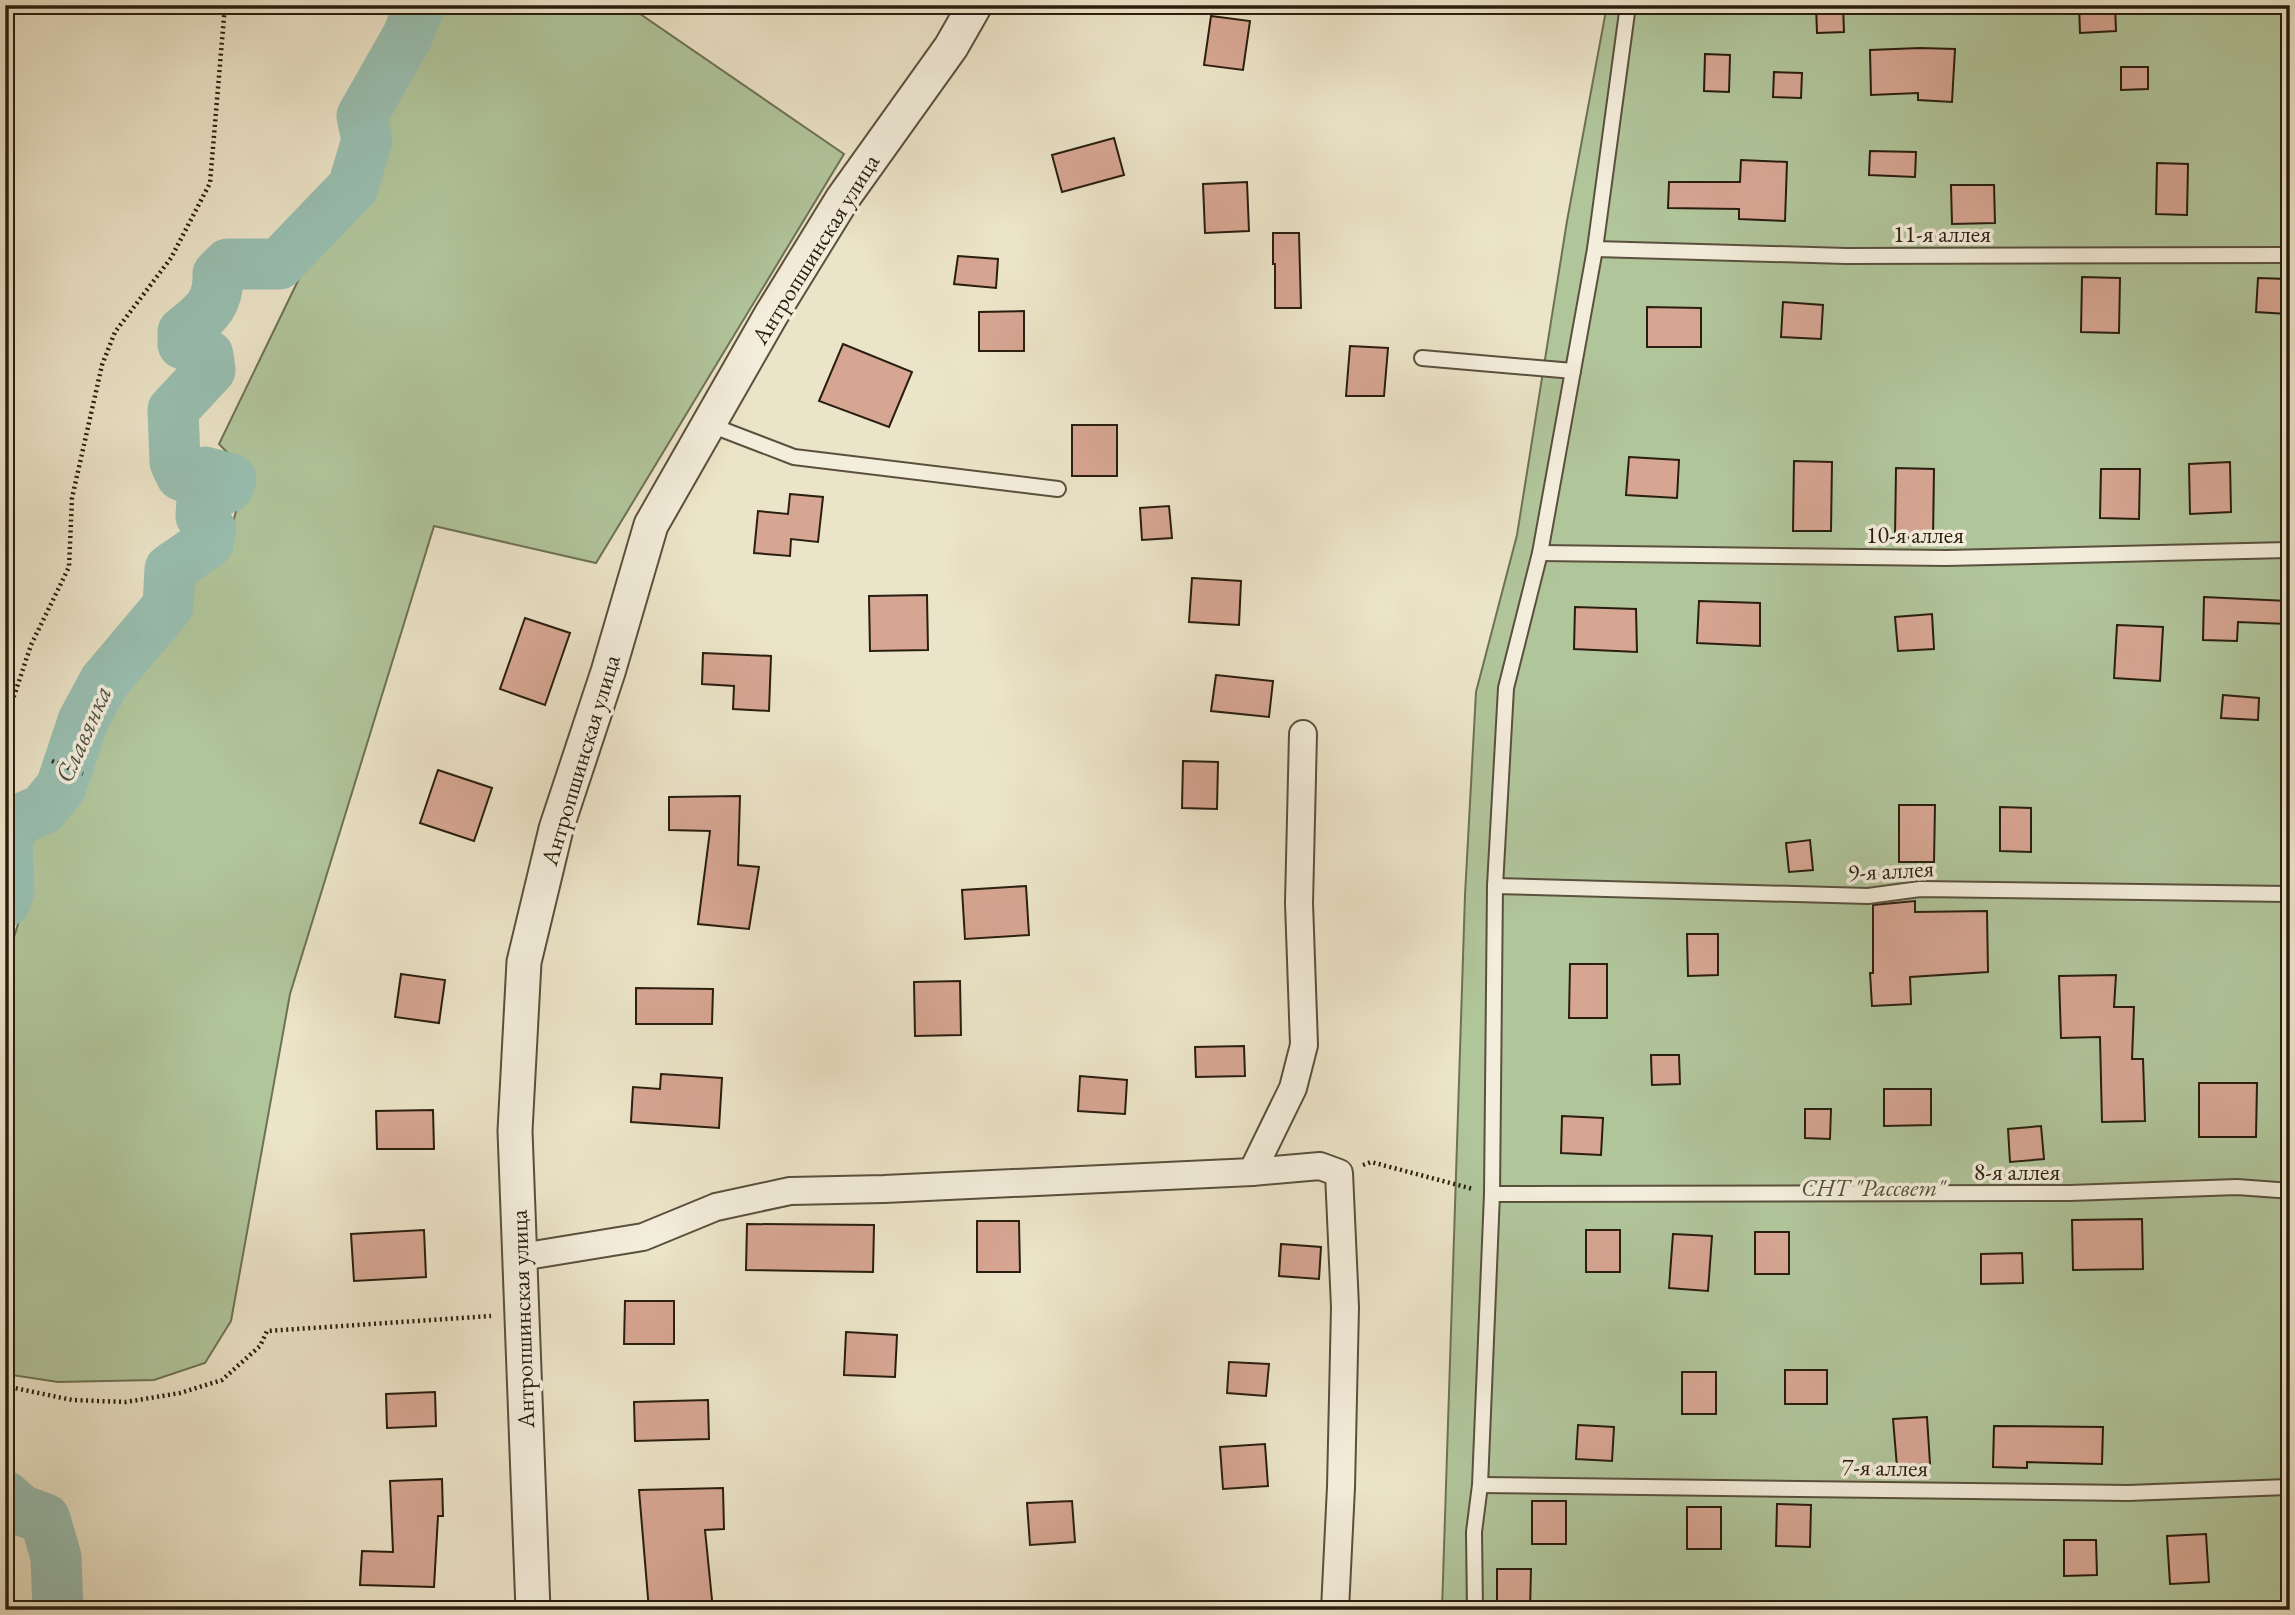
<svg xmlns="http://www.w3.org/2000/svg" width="2295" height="1615" viewBox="0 0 2295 1615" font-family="'EB Garamond',serif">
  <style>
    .green { fill: #b1c59b; stroke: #6d7255; stroke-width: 2 }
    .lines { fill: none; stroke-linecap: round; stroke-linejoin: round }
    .river { stroke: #99bfb1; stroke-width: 51 }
    .building { fill: #d7a693; stroke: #291e0f; stroke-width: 2 }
    .service-casing { stroke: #5a503d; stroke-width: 18 }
    .minor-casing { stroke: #5a503d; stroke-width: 30 }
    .tertiary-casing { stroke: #5a503d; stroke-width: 37 }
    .path { stroke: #291e0f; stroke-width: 4.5; stroke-dasharray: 2 3.5; stroke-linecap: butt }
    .service { stroke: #f3eddb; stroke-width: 14 }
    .minor { stroke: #f3eddb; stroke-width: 26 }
    .tertiary { stroke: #f3eddb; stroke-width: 33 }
    .labels { text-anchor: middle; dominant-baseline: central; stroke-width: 7; stroke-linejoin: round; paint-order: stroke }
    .street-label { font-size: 24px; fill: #291e0f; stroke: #f3eddb }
    .park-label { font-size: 24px; font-style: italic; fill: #525039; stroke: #f3eddb }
    .water-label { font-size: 26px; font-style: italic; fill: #4b4e40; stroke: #f3eddb }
  </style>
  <rect width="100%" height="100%" fill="#ece4c8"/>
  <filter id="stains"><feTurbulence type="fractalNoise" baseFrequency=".00286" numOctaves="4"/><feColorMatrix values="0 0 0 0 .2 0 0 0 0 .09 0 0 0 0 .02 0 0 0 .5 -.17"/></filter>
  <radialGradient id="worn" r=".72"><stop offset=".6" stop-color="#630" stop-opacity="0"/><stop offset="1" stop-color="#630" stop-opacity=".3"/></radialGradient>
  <g class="green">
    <path d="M 443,5 L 627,5 L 844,154 L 596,563 L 434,526 L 290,994 L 231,1321 L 205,1363 L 154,1380 L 58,1382 L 5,1374 L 5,967 L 18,924 L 26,841 L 80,783 L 99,721 L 156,632 L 176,588 L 223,557 L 247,473 L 219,444 L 308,260 L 375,145 L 429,29 Z"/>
    <path d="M 1607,5 L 2290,5 L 2290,1610 L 1442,1610 L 1465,895 L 1476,692 L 1517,535 L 1567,221 Z"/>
  </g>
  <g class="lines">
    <g class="river">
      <path d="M 5,902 L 9,890 L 7,838 L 18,820 L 43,809 L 61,787 L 83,721 L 104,682 L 168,606 L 170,569 L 208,543 L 211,530 L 201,516 L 202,499 L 228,487 L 231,479 L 205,472 L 191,479 L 181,475 L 175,462 L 173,410 L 210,370 L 208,355 L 183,344 L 183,332 C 205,314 219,305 218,274 L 228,264 L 279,264 L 353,187 L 367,140 L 362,116 L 408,35 L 420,5"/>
      <path d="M 5,1496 L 21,1510 L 45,1519 L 56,1557 L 58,1610"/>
    </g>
  </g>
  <g class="building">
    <path d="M 1816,5 L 1843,5 L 1844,32 L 1817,33 Z"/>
    <path d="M 2079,5 L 2115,5 L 2116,31 L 2080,33 Z"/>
    <path d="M 1211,16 L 1250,21 L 1243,70 L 1204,65 Z"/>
    <path d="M 1920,48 L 1955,49 L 1952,102 L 1918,100 L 1918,93 L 1871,95 L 1870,50 Z"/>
    <path d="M 1705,54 L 1730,55 L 1729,92 L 1704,91 Z"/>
    <path d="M 2121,67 L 2148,67 L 2148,89 L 2121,90 Z"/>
    <path d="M 1774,72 L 1802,73 L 1801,98 L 1773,97 Z"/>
    <path d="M 1114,138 L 1124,175 L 1062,192 L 1052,155 Z"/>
    <path d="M 1870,151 L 1916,152 L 1915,177 L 1869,175 Z"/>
    <path d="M 1741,160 L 1787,162 L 1785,221 L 1739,219 L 1739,209 L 1668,208 L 1669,182 L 1740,182 Z"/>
    <path d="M 2157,163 L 2188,164 L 2187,215 L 2156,214 Z"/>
    <path d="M 1247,182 L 1249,231 L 1205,233 L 1203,184 Z"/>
    <path d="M 1951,185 L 1994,185 L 1995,223 L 1952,224 Z"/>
    <path d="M 1273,233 L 1299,233 L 1301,308 L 1275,308 L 1275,264 L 1273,264 Z"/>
    <path d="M 958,256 L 998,259 L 996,288 L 954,284 Z"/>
    <path d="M 2082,277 L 2120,278 L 2119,333 L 2081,332 Z"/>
    <path d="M 2258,278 L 2290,279 L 2290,314 L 2256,312 Z"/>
    <path d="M 1783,302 L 1823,305 L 1821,339 L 1781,337 Z"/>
    <path d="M 1647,307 L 1701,308 L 1701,347 L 1647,347 Z"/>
    <path d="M 1024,311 L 1024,351 L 979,351 L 979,312 Z"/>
    <path d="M 843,344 L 912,372 L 889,427 L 819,401 Z"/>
    <path d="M 1350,346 L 1388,348 L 1384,396 L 1346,396 Z"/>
    <rect x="1072" y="425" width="45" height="51"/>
    <path d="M 1629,457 L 1679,460 L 1677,498 L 1626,495 Z"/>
    <path d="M 1794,461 L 1832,462 L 1831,531 L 1793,531 Z"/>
    <path d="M 2230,462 L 2231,512 L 2190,514 L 2189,464 Z"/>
    <path d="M 1896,468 L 1934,469 L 1933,538 L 1895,537 Z"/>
    <path d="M 2101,469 L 2140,469 L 2139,519 L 2100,518 Z"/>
    <path d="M 790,494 L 823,497 L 818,542 L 791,539 L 790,556 L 754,553 L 758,511 L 788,514 Z"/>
    <path d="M 1169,506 L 1172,538 L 1142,540 L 1140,508 Z"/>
    <path d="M 1192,578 L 1241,581 L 1239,625 L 1189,622 Z"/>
    <path d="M 927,595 L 928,650 L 870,651 L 869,596 Z"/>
    <path d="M 2204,597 L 2290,601 L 2290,624 L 2238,622 L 2237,641 L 2203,640 Z"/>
    <path d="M 1699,601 L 1760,603 L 1760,646 L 1697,643 Z"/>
    <path d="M 1575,607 L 1636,609 L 1637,652 L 1574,649 Z"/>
    <path d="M 1932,614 L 1934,649 L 1898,651 L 1895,617 Z"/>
    <path d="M 525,618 L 570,633 L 545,705 L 500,689 Z"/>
    <path d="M 2117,625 L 2163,627 L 2160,681 L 2114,678 Z"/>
    <path d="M 703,653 L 771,656 L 769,711 L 733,709 L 734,686 L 702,684 Z"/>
    <path d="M 1216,675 L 1273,681 L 1269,717 L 1211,711 Z"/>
    <path d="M 2223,695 L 2259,698 L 2258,720 L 2221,718 Z"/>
    <path d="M 1183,761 L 1218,762 L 1217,809 L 1182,808 Z"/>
    <path d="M 438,770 L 492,788 L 474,841 L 420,823 Z"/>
    <path d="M 740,796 L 738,865 L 759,867 L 749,929 L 698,924 L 710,831 L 669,830 L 669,797 Z"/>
    <path d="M 1899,805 L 1935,805 L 1934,862 L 1899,862 Z"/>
    <path d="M 2000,807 L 2031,808 L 2031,852 L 2000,851 Z"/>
    <path d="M 1810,840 L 1813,870 L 1789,872 L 1786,843 Z"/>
    <path d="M 1026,886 L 1029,935 L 965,939 L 962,890 Z"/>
    <path d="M 1915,901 L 1915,912 L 1987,911 L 1988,972 L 1910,977 L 1911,1004 L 1872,1006 L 1870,973 L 1873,973 L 1873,905 Z"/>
    <path d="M 1687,934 L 1718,934 L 1718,975 L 1688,976 Z"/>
    <path d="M 1570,964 L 1607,964 L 1607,1018 L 1569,1018 Z"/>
    <path d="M 401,974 L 445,980 L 439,1023 L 395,1017 Z"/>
    <path d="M 2116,975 L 2114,1007 L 2134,1007 L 2132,1059 L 2143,1059 L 2145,1121 L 2102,1122 L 2100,1037 L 2061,1038 L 2059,976 Z"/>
    <path d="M 960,981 L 961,1035 L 915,1036 L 914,982 Z"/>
    <path d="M 636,988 L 713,989 L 712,1024 L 636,1024 Z"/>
    <path d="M 1244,1046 L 1245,1076 L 1196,1077 L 1195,1047 Z"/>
    <path d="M 1651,1055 L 1679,1055 L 1680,1084 L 1652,1085 Z"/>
    <path d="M 661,1074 L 722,1078 L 719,1128 L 631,1122 L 633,1087 L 660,1089 Z"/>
    <path d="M 1080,1076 L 1127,1080 L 1125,1114 L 1078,1111 Z"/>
    <path d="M 2199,1083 L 2257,1083 L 2256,1137 L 2199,1137 Z"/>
    <path d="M 1884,1089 L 1931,1089 L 1931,1125 L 1884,1126 Z"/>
    <path d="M 1805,1109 L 1831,1109 L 1830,1139 L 1805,1138 Z"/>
    <path d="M 433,1110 L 434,1149 L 377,1149 L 376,1111 Z"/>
    <path d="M 1562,1116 L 1603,1118 L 1601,1155 L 1561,1153 Z"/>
    <path d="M 2041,1126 L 2044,1159 L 2010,1162 L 2008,1129 Z"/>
    <path d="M 2142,1219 L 2143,1269 L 2073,1270 L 2072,1220 Z"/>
    <path d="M 977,1221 L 1019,1221 L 1020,1272 L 977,1272 Z"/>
    <path d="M 747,1224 L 874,1225 L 873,1272 L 746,1270 Z"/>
    <path d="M 424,1230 L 426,1277 L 354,1281 L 351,1234 Z"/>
    <rect x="1586" y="1230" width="34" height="42"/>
    <rect x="1755" y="1232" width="34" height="42"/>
    <path d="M 1673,1234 L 1712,1236 L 1708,1291 L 1669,1288 Z"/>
    <path d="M 1281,1244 L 1321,1247 L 1319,1279 L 1279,1276 Z"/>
    <path d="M 2022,1253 L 2023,1283 L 1981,1284 L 1981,1254 Z"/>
    <path d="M 625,1301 L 674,1301 L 674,1344 L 624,1344 Z"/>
    <path d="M 846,1332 L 897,1335 L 895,1377 L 844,1375 Z"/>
    <path d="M 1229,1362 L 1269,1364 L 1266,1396 L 1227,1393 Z"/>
    <rect x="1785" y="1370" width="42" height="34"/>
    <rect x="1682" y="1372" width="34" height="42"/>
    <path d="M 435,1392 L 436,1426 L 387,1428 L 386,1394 Z"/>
    <path d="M 708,1400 L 709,1439 L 635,1441 L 634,1402 Z"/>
    <path d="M 1927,1417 L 1930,1464 L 1897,1467 L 1893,1419 Z"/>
    <path d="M 1578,1425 L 1614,1427 L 1612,1461 L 1576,1459 Z"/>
    <path d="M 1994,1426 L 2103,1427 L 2102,1464 L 2027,1462 L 2027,1468 L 1993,1467 Z"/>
    <path d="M 1265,1444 L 1268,1486 L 1223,1489 L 1220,1447 Z"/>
    <path d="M 442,1479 L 443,1516 L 438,1516 L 434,1587 L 360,1585 L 362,1551 L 393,1552 L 390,1481 Z"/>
    <path d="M 723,1488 L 724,1529 L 705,1530 L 713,1610 L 649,1610 L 639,1490 Z"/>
    <path d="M 1072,1501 L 1075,1542 L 1030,1545 L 1027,1503 Z"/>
    <rect x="1532" y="1501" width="34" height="43"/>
    <path d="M 1777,1504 L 1811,1505 L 1810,1547 L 1776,1546 Z"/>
    <rect x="1687" y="1507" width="34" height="42"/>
    <path d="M 2206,1534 L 2209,1582 L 2170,1584 L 2167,1536 Z"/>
    <path d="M 2064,1540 L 2096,1540 L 2097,1575 L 2064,1576 Z"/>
    <path d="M 1497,1569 L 1531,1569 L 1530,1610 L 1497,1610 Z"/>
  </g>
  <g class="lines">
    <g class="service-casing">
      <g id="service">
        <path d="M 1595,249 L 1846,256 L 2290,255"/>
        <path d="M 1422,358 L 1573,371"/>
        <path d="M 708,424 L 794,457 L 1058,489"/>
        <path d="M 1540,553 L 1946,558 L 2290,550"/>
        <path d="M 1495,886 L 1868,896 L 1920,889 L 2290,894"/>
        <path d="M 1492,1194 L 2070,1193 L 2237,1187 L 2290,1191"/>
        <path d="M 1480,1485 L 2128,1493 L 2290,1487"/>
        <path d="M 1475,1610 L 1474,1532 L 1480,1485 L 1492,1194 L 1495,886 L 1506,688 L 1540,553 L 1595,249 L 1628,5"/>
      </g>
    </g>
    <g class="minor-casing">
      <g id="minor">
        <path d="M 1252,1172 L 1293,1088 L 1304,1045 L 1299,903 L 1303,734"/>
        <path d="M 521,1257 L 643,1237 L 716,1207 L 790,1191 L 884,1189 L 1252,1172 L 1320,1166 L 1339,1173 L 1345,1307 L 1341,1487 L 1335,1610"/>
      </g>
    </g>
    <g class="tertiary-casing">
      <path id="tertiary" d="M 533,1610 L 515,1131 L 524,962 L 556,829 L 608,672 L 651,525 L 771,315 L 843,198 L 951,47 L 975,5"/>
    </g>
    <g class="path">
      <path d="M 5,723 L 31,645 L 69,567 L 72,498 L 102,365 L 115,332 L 171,258 L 210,183 L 225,5"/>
      <path d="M 52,761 L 83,774"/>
      <path d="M 1363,1165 L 1371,1162 L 1473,1189"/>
      <path d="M 5,1386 L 72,1400 L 126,1402 L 180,1393 L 222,1380 L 260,1346 L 267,1331 L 491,1316"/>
    </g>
    <use href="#service" class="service"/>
    <use href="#minor" class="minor"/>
    <use href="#tertiary" class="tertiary"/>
  </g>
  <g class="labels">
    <g class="street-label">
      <text x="1942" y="233">11-я аллея</text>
      <text transform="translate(815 249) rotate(-58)">Антропшинская улица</text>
      <text x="1915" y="534">10-я аллея</text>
      <text transform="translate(580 760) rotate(-73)">Антропшинская улица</text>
      <text transform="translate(1891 870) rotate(-3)">9-я аллея</text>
      <text x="2017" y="1171">8-я аллея</text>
      <text transform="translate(522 1319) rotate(-92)">Антропшинская улица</text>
      <text transform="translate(1885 1467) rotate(1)">7-я аллея</text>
    </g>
    <g class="park-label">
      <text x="1873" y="1187">СНТ "Рассвет"</text>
    </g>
    <g class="water-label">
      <text transform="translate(83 734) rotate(-66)">Славянка</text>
    </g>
  </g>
  <rect width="2295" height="1615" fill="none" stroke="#ece4c8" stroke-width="28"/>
  <rect x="7" y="7" width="2281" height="1601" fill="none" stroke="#291e0f" stroke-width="3.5"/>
  <rect x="14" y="14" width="2267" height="1587" fill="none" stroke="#291e0f" stroke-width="2"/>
  <rect width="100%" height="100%" filter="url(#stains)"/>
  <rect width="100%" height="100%" fill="url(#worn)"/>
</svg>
